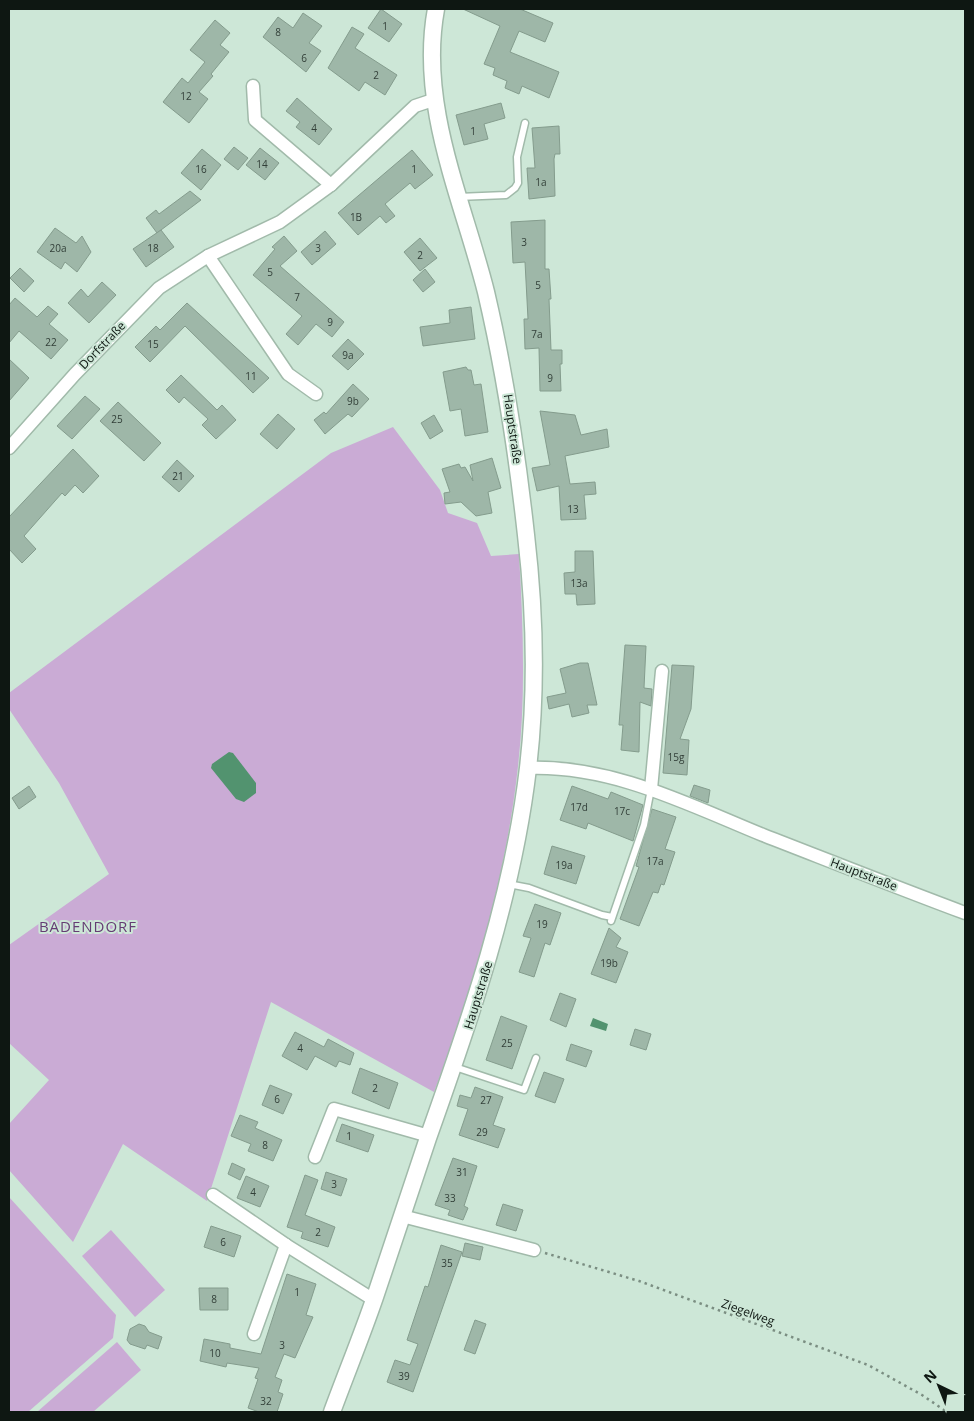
<svg xmlns="http://www.w3.org/2000/svg" width="974" height="1421" viewBox="0 0 974 1421" font-family="'Open Sans',sans-serif">
  <style>
    .green { fill: #caabd5 }
    .water { fill: #52936f }
    .building { fill: #9eb7a8; stroke: #849c8d }
    .lines { fill: none; stroke-linecap: round; stroke-linejoin: round }
    .lane-casing { stroke: #a1baaa; stroke-width: 9 }
    .street-casing { stroke: #a1baaa; stroke-width: 15 }
    .secondary-casing { stroke: #a1baaa; stroke-width: 19 }
    .path { stroke: #7b8e82; stroke-width: 2.5; stroke-dasharray: 2.5 4; stroke-linecap: butt }
    .lane { stroke: #fff; stroke-width: 6 }
    .street { stroke: #fff; stroke-width: 12 }
    .secondary { stroke: #fff; stroke-width: 16 }
    .labels { text-anchor: middle; dominant-baseline: central; stroke-width: 4; stroke-linejoin: round; paint-order: stroke }
    .number-label { font-size: 10px; fill: #323f38 }
    .street-label { font-size: 12px; fill: #0e1712; stroke: #cde7d7 }
    .quarter-label { font-size: 15px; letter-spacing: 1px; fill: #653d74; stroke: #cde7d7 }
  </style>
  <rect width="100%" height="100%" fill="#cde7d7"/>
  <g class="green">
    <path d="M 393,427 L 440,490 L 448,513 L 477,523 L 491,556 L 519,554 C 523,625 526,696 518,766 C 506,878 473,988 434,1092 L 271,1002 L 207,1201 L 123,1144 L 73,1242 L 9,1170 L 9,1124 L 49,1080 L 9,1043 L 9,945 L 109,874 L 59,783 L 9,709 L 9,693 L 331,453 Z"/>
    <path d="M 9,1197 L 116,1315 L 113,1338 L 28,1412 L 9,1412 Z"/>
    <path d="M 111,1230 L 165,1290 L 135,1317 L 82,1256 Z"/>
    <path d="M 117,1342 L 141,1370 L 93,1412 L 37,1412 Z"/>
  </g>
  <g class="water">
    <path d="M 229,752 L 233,753 L 256,783 L 256,793 L 244,802 L 236,799 L 211,768 L 212,764 Z"/>
    <path d="M 593,1018 L 608,1024 L 606,1031 L 590,1026 Z"/>
  </g>
  <g class="building">
    <path d="M 381,9 L 402,24 L 389,42 L 368,28 Z"/>
    <path d="M 463,9 L 520,9 L 553,23 L 545,42 L 519,31 L 510,52 L 559,72 L 549,98 L 522,86 L 519,94 L 505,88 L 507,81 L 493,75 L 495,68 L 484,64 L 500,26 Z"/>
    <path d="M 303,13 L 322,26 L 309,43 L 321,51 L 306,72 L 263,37 L 278,17 L 293,28 Z"/>
    <path d="M 215,20 L 230,33 L 220,45 L 229,52 L 211,74 L 213,76 L 199,92 L 208,99 L 189,123 L 163,102 L 182,78 L 188,83 L 205,62 L 190,50 Z"/>
    <path d="M 352,27 L 364,34 L 355,48 L 397,75 L 385,95 L 365,82 L 359,91 L 328,68 Z"/>
    <path d="M 297,98 L 332,129 L 319,145 L 296,127 L 300,122 L 286,111 Z"/>
    <path d="M 501,103 L 505,118 L 484,124 L 488,139 L 464,145 L 456,115 Z"/>
    <path d="M 559,126 L 560,154 L 555,154 L 554,159 L 555,196 L 529,199 L 527,168 L 535,168 L 532,128 Z"/>
    <path d="M 234,147 L 248,158 L 238,170 L 224,159 Z"/>
    <path d="M 260,148 L 279,163 L 265,180 L 246,165 Z"/>
    <path d="M 202,149 L 221,165 L 201,190 L 181,173 Z"/>
    <path d="M 412,150 L 433,175 L 415,189 L 410,183 L 385,204 L 395,216 L 386,223 L 380,216 L 358,235 L 338,213 Z"/>
    <path d="M 190,191 L 201,200 L 157,233 L 146,218 L 156,210 L 159,214 Z"/>
    <path d="M 545,220 L 545,269 L 549,269 L 551,299 L 549,299 L 551,350 L 562,350 L 562,364 L 560,364 L 561,391 L 540,391 L 539,348 L 525,349 L 524,319 L 528,319 L 525,262 L 513,263 L 511,222 Z"/>
    <path d="M 55,228 L 76,243 L 82,236 L 91,252 L 77,272 L 65,262 L 61,269 L 37,252 Z"/>
    <path d="M 161,230 L 174,247 L 146,267 L 133,249 Z"/>
    <path d="M 325,231 L 336,244 L 312,265 L 301,252 Z"/>
    <path d="M 284,236 L 297,251 L 280,266 L 344,322 L 332,337 L 316,324 L 298,345 L 286,334 L 302,316 L 253,275 L 275,249 L 272,247 Z"/>
    <path d="M 420,238 L 437,258 L 420,271 L 404,252 Z"/>
    <path d="M 20,268 L 34,281 L 24,292 L 10,278 Z"/>
    <path d="M 425,269 L 435,282 L 423,292 L 413,280 Z"/>
    <path d="M 102,282 L 116,295 L 89,323 L 68,303 L 81,289 L 88,297 Z"/>
    <path d="M 15,298 L 37,317 L 48,306 L 58,314 L 49,324 L 68,340 L 51,359 L 19,331 L 9,343 L 9,305 Z"/>
    <path d="M 187,303 L 269,378 L 253,393 L 185,326 L 150,362 L 135,347 L 156,326 L 160,330 Z"/>
    <path d="M 471,307 L 475,339 L 423,346 L 420,327 L 450,323 L 449,310 Z"/>
    <path d="M 348,339 L 364,354 L 348,370 L 332,356 Z"/>
    <path d="M 9,359 L 29,378 L 9,401 Z"/>
    <path d="M 466,367 L 468,370 L 471,370 L 474,385 L 481,384 L 488,432 L 465,436 L 461,409 L 450,411 L 443,372 Z"/>
    <path d="M 181,375 L 217,410 L 222,405 L 236,420 L 216,439 L 202,425 L 208,419 L 184,397 L 179,403 L 166,390 Z"/>
    <path d="M 353,384 L 369,399 L 352,417 L 348,414 L 325,434 L 314,420 L 324,412 L 326,414 Z"/>
    <path d="M 85,396 L 100,409 L 72,439 L 57,426 Z"/>
    <path d="M 118,402 L 161,443 L 144,461 L 100,421 Z"/>
    <path d="M 540,411 L 575,415 L 581,435 L 607,429 L 609,447 L 565,456 L 570,484 L 595,482 L 596,494 L 584,495 L 586,519 L 561,520 L 559,486 L 537,491 L 532,468 L 550,465 Z"/>
    <path d="M 278,414 L 295,429 L 277,449 L 260,434 Z"/>
    <path d="M 434,415 L 443,431 L 430,439 L 421,423 Z"/>
    <path d="M 73,449 L 99,476 L 83,493 L 75,485 L 65,496 L 62,493 L 24,536 L 36,549 L 22,563 L 9,549 L 9,517 Z"/>
    <path d="M 492,458 L 501,488 L 488,492 L 492,513 L 476,516 L 461,502 L 445,504 L 444,493 L 450,492 L 442,469 L 459,464 L 461,468 L 465,467 L 473,481 L 470,465 Z"/>
    <path d="M 177,460 L 194,476 L 179,492 L 162,477 Z"/>
    <path d="M 575,551 L 593,551 L 595,604 L 577,605 L 576,594 L 565,594 L 564,573 L 575,572 Z"/>
    <path d="M 625,645 L 646,646 L 644,688 L 652,689 L 651,706 L 640,702 L 639,752 L 621,750 L 623,725 L 619,725 Z"/>
    <path d="M 580,663 L 588,663 L 597,705 L 587,705 L 589,713 L 572,717 L 569,704 L 549,709 L 547,697 L 566,693 L 560,669 Z"/>
    <path d="M 672,665 L 694,666 L 691,709 L 680,739 L 689,740 L 687,775 L 663,773 Z"/>
    <path d="M 694,785 L 710,790 L 708,803 L 690,796 Z"/>
    <path d="M 29,786 L 36,797 L 19,809 L 12,798 Z"/>
    <path d="M 572,786 L 608,799 L 611,792 L 643,805 L 633,841 L 588,823 L 586,829 L 560,820 Z"/>
    <path d="M 652,809 L 676,817 L 665,849 L 675,852 L 664,885 L 661,884 L 658,893 L 653,892 L 639,926 L 620,919 L 639,867 L 636,866 Z"/>
    <path d="M 552,846 L 585,856 L 576,884 L 544,874 Z"/>
    <path d="M 535,904 L 561,913 L 550,945 L 545,943 L 534,977 L 519,972 L 531,938 L 523,936 Z"/>
    <path d="M 609,928 L 621,938 L 616,947 L 628,952 L 616,983 L 591,974 Z"/>
    <path d="M 560,993 L 576,999 L 566,1027 L 550,1020 Z"/>
    <path d="M 501,1016 L 527,1026 L 512,1069 L 486,1060 Z"/>
    <path d="M 635,1029 L 651,1034 L 646,1050 L 630,1045 Z"/>
    <path d="M 295,1032 L 324,1047 L 328,1039 L 354,1053 L 350,1065 L 339,1061 L 336,1067 L 315,1056 L 307,1070 L 282,1056 Z"/>
    <path d="M 571,1044 L 592,1051 L 586,1067 L 566,1060 Z"/>
    <path d="M 360,1068 L 398,1083 L 389,1109 L 352,1093 Z"/>
    <path d="M 544,1072 L 564,1079 L 555,1103 L 535,1096 Z"/>
    <path d="M 270,1085 L 292,1094 L 283,1114 L 262,1105 Z"/>
    <path d="M 475,1087 L 503,1097 L 493,1125 L 505,1129 L 498,1148 L 459,1135 L 468,1109 L 457,1106 L 460,1095 L 471,1098 Z"/>
    <path d="M 240,1115 L 258,1122 L 255,1128 L 282,1140 L 273,1161 L 248,1151 L 251,1144 L 231,1136 Z"/>
    <path d="M 342,1124 L 374,1135 L 368,1152 L 336,1141 Z"/>
    <path d="M 453,1158 L 477,1166 L 464,1206 L 468,1208 L 463,1220 L 448,1215 L 450,1210 L 435,1205 Z"/>
    <path d="M 232,1163 L 245,1169 L 240,1180 L 228,1174 Z"/>
    <path d="M 326,1172 L 347,1179 L 341,1196 L 321,1189 Z"/>
    <path d="M 305,1175 L 318,1180 L 305,1215 L 335,1227 L 328,1247 L 301,1238 L 303,1232 L 287,1227 Z"/>
    <path d="M 246,1176 L 269,1186 L 260,1207 L 237,1198 Z"/>
    <path d="M 503,1204 L 523,1210 L 516,1231 L 496,1225 Z"/>
    <path d="M 211,1226 L 241,1236 L 234,1257 L 204,1247 Z"/>
    <path d="M 465,1243 L 483,1247 L 480,1260 L 462,1256 Z"/>
    <path d="M 441,1245 L 462,1252 L 413,1392 L 387,1382 L 395,1360 L 410,1365 L 418,1344 L 407,1340 L 425,1286 L 428,1287 Z"/>
    <path d="M 287,1274 L 316,1284 L 306,1315 L 313,1317 L 295,1358 L 284,1354 L 275,1377 L 282,1380 L 278,1392 L 283,1394 L 277,1412 L 259,1412 L 248,1408 L 258,1379 L 255,1378 L 259,1368 L 227,1363 L 226,1367 L 200,1361 L 204,1339 L 230,1344 L 230,1348 L 261,1354 Z"/>
    <path d="M 199,1288 L 228,1288 L 228,1310 L 200,1310 Z"/>
    <path d="M 475,1320 L 486,1324 L 475,1354 L 464,1350 Z"/>
    <path d="M 139,1324 L 145,1326 L 149,1332 L 162,1337 L 158,1349 L 147,1345 L 145,1349 L 130,1344 L 127,1340 L 130,1329 Z"/>
  </g>
  <g class="lines">
    <g class="lane-casing">
      <g id="lane">
        <path d="M 458,197 L 506,195 L 515,188 L 518,183 L 517,157 L 525,123"/>
        <path d="M 508,884 L 529,888 L 602,915 L 612,917"/>
        <path d="M 611,921 L 644,825 L 651,789"/>
        <path d="M 455,1067 L 524,1090 L 536,1058"/>
      </g>
    </g>
    <g class="street-casing">
      <g id="street">
        <path d="M 253,86 L 255,120 L 331,185"/>
        <path d="M 208,256 L 288,374 L 316,394"/>
        <path d="M 9,448 L 75,374 L 159,288 L 208,256 L 280,222 L 331,185 L 415,106 L 436,99"/>
        <path d="M 528,768 C 612,765 687,804 763,835 C 830,861 898,888 965,913"/>
        <path d="M 651,789 L 662,671"/>
        <path d="M 315,1157 L 334,1109 L 429,1136"/>
        <path d="M 213,1195 L 286,1245"/>
        <path d="M 402,1216 L 534,1250"/>
        <path d="M 254,1334 L 286,1245 L 374,1300"/>
      </g>
    </g>
    <g class="secondary-casing">
      <path id="secondary" d="M 332,1412 C 346,1374 362,1335 375,1297 C 393,1244 410,1191 428,1138 C 471,1017 513,896 528,768 C 537,691 535,612 526,535 C 517,453 505,373 486,292 C 463,200 418,106 436,9"/>
    </g>
    <path class="path" d="M 545,1253 L 639,1281 L 868,1365 L 922,1395 L 947,1412"/>
    <use href="#lane" class="lane"/>
    <use href="#street" class="street"/>
    <use href="#secondary" class="secondary"/>
  </g>
  <g class="labels">
    <g class="number-label">
      <text x="385" y="26">1</text>
      <text x="278" y="32">8</text>
      <text x="304" y="58">6</text>
      <text x="376" y="75">2</text>
      <text x="186" y="96">12</text>
      <text x="314" y="128">4</text>
      <text x="473" y="131">1</text>
      <text x="262" y="164">14</text>
      <text x="201" y="169">16</text>
      <text x="414" y="169">1</text>
      <text x="541" y="182">1a</text>
      <text x="356" y="217">1B</text>
      <text x="524" y="242">3</text>
      <text x="58" y="248">20a</text>
      <text x="153" y="248">18</text>
      <text x="318" y="248">3</text>
      <text x="420" y="255">2</text>
      <text x="270" y="272">5</text>
      <text x="538" y="285">5</text>
      <text x="297" y="297">7</text>
      <text x="330" y="322">9</text>
      <text x="537" y="334">7a</text>
      <text x="51" y="342">22</text>
      <text x="153" y="344">15</text>
      <text x="348" y="355">9a</text>
      <text x="251" y="376">11</text>
      <text x="550" y="378">9</text>
      <text x="353" y="401">9b</text>
      <text x="117" y="419">25</text>
      <text x="178" y="476">21</text>
      <text x="573" y="509">13</text>
      <text x="579" y="583">13a</text>
      <text x="676" y="757">15g</text>
      <text x="579" y="807">17d</text>
      <text x="622" y="811">17c</text>
      <text x="655" y="861">17a</text>
      <text x="564" y="865">19a</text>
      <text x="542" y="924">19</text>
      <text x="609" y="963">19b</text>
      <text x="507" y="1043">25</text>
      <text x="300" y="1048">4</text>
      <text x="375" y="1088">2</text>
      <text x="277" y="1099">6</text>
      <text x="486" y="1100">27</text>
      <text x="482" y="1132">29</text>
      <text x="349" y="1136">1</text>
      <text x="265" y="1145">8</text>
      <text x="462" y="1172">31</text>
      <text x="334" y="1184">3</text>
      <text x="253" y="1192">4</text>
      <text x="450" y="1198">33</text>
      <text x="318" y="1232">2</text>
      <text x="223" y="1242">6</text>
      <text x="447" y="1263">35</text>
      <text x="297" y="1292">1</text>
      <text x="214" y="1299">8</text>
      <text x="282" y="1345">3</text>
      <text x="215" y="1353">10</text>
      <text x="404" y="1376">39</text>
      <text x="266" y="1401">32</text>
    </g>
    <g class="street-label">
      <text transform="translate(102 345) rotate(-46)">Dorfstraße</text>
      <text transform="translate(513 429) rotate(82)">Hauptstraße</text>
      <text transform="translate(864 874) rotate(21)">Hauptstraße</text>
      <text transform="translate(478 995) rotate(-73)">Hauptstraße</text>
      <text transform="translate(748 1312) rotate(20)">Ziegelweg</text>
    </g>
    <g class="quarter-label">
      <text x="88" y="926">BADENDORF</text>
    </g>
  </g>
  <rect width="974" height="1421" fill="none" stroke="#0e1712" stroke-width="20"/>
  <g transform="translate(939 1386) rotate(317)" stroke="#cde7d7" stroke-width="4" paint-order="stroke">
  <path d="M0-4L9 19L0 12L-9 19Z" fill="#0e1712"/>
  <text y="-8" font-size="14" font-weight="bold" text-anchor="middle" fill="#0e1712">N</text>
  </g>
</svg>
